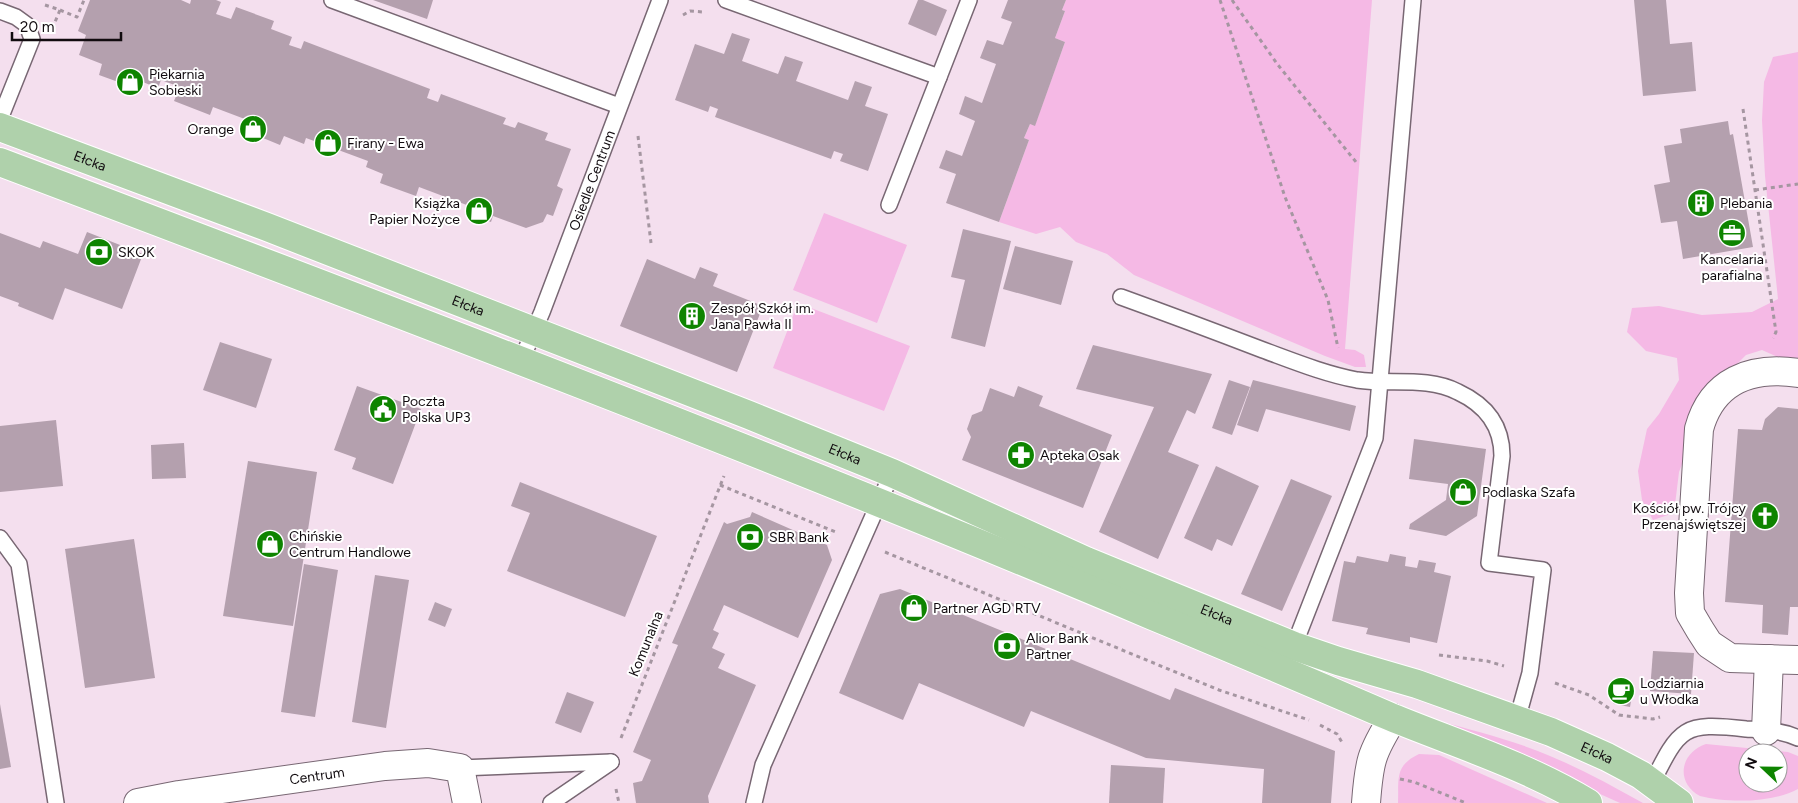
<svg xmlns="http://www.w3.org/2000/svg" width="1798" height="803" viewBox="0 0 1798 803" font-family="Figtree,sans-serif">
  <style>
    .green { fill: #f5b9e5; fill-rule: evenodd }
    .building { fill: #b4a0ae }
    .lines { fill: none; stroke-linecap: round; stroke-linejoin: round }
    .lane-casing { stroke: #786773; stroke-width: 18 }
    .street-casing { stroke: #786773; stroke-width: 30 }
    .primary-casing { stroke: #fff; stroke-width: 30 }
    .path { stroke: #a596a1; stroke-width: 3; stroke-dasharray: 4 4; stroke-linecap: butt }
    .lane { stroke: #fff; stroke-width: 15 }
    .street { stroke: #fff; stroke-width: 28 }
    .primary { stroke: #afd1ab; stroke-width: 28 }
    .labels { text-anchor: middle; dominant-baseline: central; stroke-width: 4; stroke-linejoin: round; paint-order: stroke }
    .poi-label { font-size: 14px; fill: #110b0f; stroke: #fff; text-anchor: start }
    .street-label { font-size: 14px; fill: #110b0f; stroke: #fff }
  </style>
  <rect width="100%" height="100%" fill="#f4dfee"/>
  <g class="green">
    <path d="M 1066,0 L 1372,0 L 1345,349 L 1355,350 L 1364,355 L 1366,367 L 1355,367 L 1325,356 L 1134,275 L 1107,254 L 1076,242 L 1060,227 L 1036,234 L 999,222 L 1029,140 L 1024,138 L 1030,124 L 1035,125 L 1065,42 L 1055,38 L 1065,11 L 1062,10 Z"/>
    <path d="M 1798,52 L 1798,366 L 1762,350 L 1746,355 L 1726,375 L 1689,446 L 1679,472 L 1674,513 L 1653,520 L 1642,500 L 1638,471 L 1647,429 L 1659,414 L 1679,380 L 1677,358 L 1646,351 L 1627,332 L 1632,308 L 1659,306 L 1702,315 L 1752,312 L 1778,299 L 1765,176 L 1762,120 L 1764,82 L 1773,57 Z"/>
    <path d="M 824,213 L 907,245 L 877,323 L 793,290 Z"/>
    <path d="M 798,303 L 910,346 L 884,411 L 773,368 Z"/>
    <path d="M 1436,720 C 1474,731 1513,740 1550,756 C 1582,769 1612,786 1643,803 L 1620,803 Z"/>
    <path d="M 1706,744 L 1788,752 L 1798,756 L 1798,789 C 1772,803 1728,803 1700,796 C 1675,782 1680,753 1706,744 ZM 1748,753 L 1778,753 L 1778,783 L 1748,783 Z"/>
    <path d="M 1419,754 L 1439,755 L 1547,803 L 1398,803 C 1399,779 1394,766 1419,754 Z"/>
  </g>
  <g class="building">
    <path d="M 90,0 L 181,0 L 190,4 L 191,0 L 216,0 L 221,2 L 216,14 L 231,19 L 236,7 L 274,21 L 271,29 L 292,37 L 289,45 L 301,49 L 304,41 L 430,89 L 427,98 L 438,102 L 441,94 L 506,118 L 503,124 L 515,128 L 518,122 L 548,133 L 545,140 L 571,149 L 557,186 L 563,189 L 553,216 L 547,214 L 543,222 L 526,228 L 493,216 L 491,222 L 469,214 L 472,207 L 419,187 L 416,196 L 380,183 L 383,174 L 366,167 L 368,161 L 306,138 L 304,144 L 284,136 L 280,145 L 246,131 L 250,121 L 213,107 L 210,115 L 174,101 L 180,87 L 161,80 L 158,88 L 135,79 L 132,87 L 99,75 L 102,64 L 79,55 L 86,35 L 78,31 Z"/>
    <path d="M 373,0 L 433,0 L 427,19 Z"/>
    <path d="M 918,0 L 923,0 L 947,10 L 936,36 L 908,24 Z"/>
    <path d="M 1008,0 L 1066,0 L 1062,10 L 1065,11 L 1055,38 L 1065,42 L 1035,126 L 1030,124 L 1024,138 L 1029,140 L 999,222 L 946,203 L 956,174 L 939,168 L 946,150 L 962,156 L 975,121 L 959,114 L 965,96 L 982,103 L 996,64 L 980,58 L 987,40 L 1003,45 L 1012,22 L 1001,18 Z"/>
    <path d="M 1634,0 L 1666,0 L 1670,44 L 1692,42 L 1696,91 L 1643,96 Z"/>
    <path d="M 732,33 L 750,39 L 742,61 L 778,74 L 785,56 L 803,62 L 796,81 L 848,100 L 855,81 L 872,87 L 865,106 L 888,114 L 868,171 L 840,161 L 843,154 L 834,151 L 831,159 L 715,117 L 718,109 L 710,106 L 708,112 L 675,100 L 695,44 L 724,54 Z"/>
    <path d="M 1728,121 L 1730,135 L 1733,134 L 1753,247 L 1683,259 L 1677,221 L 1661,223 L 1654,185 L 1670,182 L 1664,146 L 1682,143 L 1680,129 Z"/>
    <path d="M 963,229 L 1011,241 L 985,347 L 951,338 L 965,280 L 951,277 Z"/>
    <path d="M 87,232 L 143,254 L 122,309 L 65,288 L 53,320 L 18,306 L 19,303 L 0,296 L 0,233 L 40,248 L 43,241 L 78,254 Z"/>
    <path d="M 1015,246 L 1073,261 L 1061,305 L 1003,289 Z"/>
    <path d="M 647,259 L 695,279 L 700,267 L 718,274 L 713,286 L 763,306 L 737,372 L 620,326 Z"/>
    <path d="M 220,342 L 272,359 L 256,408 L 203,390 Z"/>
    <path d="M 1093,345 L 1212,374 L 1195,414 L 1187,410 L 1168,452 L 1199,465 L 1158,559 L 1099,532 L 1154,407 L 1076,389 Z"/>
    <path d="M 1229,380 L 1250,387 L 1232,435 L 1212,428 Z"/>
    <path d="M 1253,380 L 1356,406 L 1350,431 L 1266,409 L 1258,432 L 1237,425 Z"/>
    <path d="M 357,386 L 421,409 L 393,484 L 352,469 L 356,458 L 334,450 Z"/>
    <path d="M 1018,386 L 1043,396 L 1039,406 L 1112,435 L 1083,508 L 962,460 L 971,437 L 967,429 L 972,415 L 982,411 L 990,388 L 1014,397 Z"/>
    <path d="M 1778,407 L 1798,409 L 1798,607 L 1790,607 L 1788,635 L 1762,633 L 1763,605 L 1725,602 L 1738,429 L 1762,430 L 1765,419 Z"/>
    <path d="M 56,420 L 63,486 L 0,492 L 0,426 Z"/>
    <path d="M 1414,439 L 1486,449 L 1477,516 L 1446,536 L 1409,529 L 1410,524 L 1446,500 L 1448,484 L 1409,479 Z"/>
    <path d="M 184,443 L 186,478 L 152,479 L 151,445 Z"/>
    <path d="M 248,461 L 317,472 L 293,626 L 223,616 Z"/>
    <path d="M 1216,466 L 1259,486 L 1232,546 L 1217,539 L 1212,551 L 1184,538 Z"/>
    <path d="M 1291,479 L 1332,496 L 1282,611 L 1241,594 Z"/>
    <path d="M 520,482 L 657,536 L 625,617 L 507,571 L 530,513 L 511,506 Z"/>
    <path d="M 752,512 L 827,545 L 832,560 L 798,638 L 724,605 L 713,630 L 719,633 L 712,648 L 725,654 L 718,668 L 756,685 L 708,796 L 709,803 L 636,803 L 633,783 L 642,781 L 651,760 L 633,752 L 678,645 L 672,643 L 724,522 L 727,524 L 750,517 Z"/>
    <path d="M 134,539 L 155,678 L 85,688 L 65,549 Z"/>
    <path d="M 1390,554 L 1406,557 L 1405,566 L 1417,568 L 1419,560 L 1436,563 L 1434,572 L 1451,576 L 1437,643 L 1410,637 L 1410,643 L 1366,634 L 1368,628 L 1332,621 L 1344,561 L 1355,563 L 1357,556 L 1388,562 Z"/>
    <path d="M 304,564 L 338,570 L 315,717 L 281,712 Z"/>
    <path d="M 375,575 L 409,580 L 386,728 L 352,722 Z"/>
    <path d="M 900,589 L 1170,700 L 1175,688 L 1335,751 L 1331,803 L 1262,803 L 1264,769 L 1146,758 L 1031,711 L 1024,727 L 919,683 L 903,720 L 839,693 L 880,594 Z"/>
    <path d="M 435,602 L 452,609 L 445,627 L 428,620 Z"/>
    <path d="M 1653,651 L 1694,653 L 1691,694 L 1650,691 Z"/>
    <path d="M 1612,680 L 1634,684 L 1630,707 L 1614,704 L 1609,697 Z"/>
    <path d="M 567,692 L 594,702 L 581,733 L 555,723 Z"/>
    <path d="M 0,704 L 11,767 L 0,769 Z"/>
    <path d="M 1111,765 L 1165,768 L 1163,803 L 1109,803 Z"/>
  </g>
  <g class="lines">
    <g class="lane-casing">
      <g id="lane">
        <path d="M 332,0 L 619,106"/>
        <path d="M 726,0 L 939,77 L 969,0"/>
        <path d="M 0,11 L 16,17 L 27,25 L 32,39 L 0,119"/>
        <path d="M 889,205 L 939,77"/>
        <path d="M 1121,297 C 1168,314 1216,332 1263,350 C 1293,361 1325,374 1357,380 C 1390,385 1427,376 1458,392 C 1486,405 1502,426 1502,456 L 1489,563 L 1543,570 L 1530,673 L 1517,720"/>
        <path id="s1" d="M 521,361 L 542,312 L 660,0"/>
        <path d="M 0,538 L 19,564 L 56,803"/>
        <path d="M 1292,651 L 1375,438 L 1413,0"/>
        <path d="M 460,768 L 611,762"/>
        <path d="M 1652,783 C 1680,727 1683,722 1746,729 C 1764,730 1781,730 1798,738"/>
        <path d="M 551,803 L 611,762"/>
        <path d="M 754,803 L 763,765 L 892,473"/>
      </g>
    </g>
    <g class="street-casing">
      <g id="street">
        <path d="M 1798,373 C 1751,366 1712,381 1699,429 L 1689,593 L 1690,613 L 1700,630 L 1709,644 L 1730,658 L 1798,660"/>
        <path d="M 1766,731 L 1769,659"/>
        <path id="s2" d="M 138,803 L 179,795 L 385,766 L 428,763 L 460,768 L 467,803"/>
        <path d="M 1366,803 C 1369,762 1371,753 1393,718"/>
      </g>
    </g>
    <g class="primary-casing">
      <g id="primary">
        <path id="s3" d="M 0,127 L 267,227 L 749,415 L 892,473 L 1086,561 L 1294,646 L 1338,661 L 1417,684 L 1551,732 L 1607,757 L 1641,775 L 1679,803"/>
        <path d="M 0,162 C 386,308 773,455 1153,616 C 1233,649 1312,683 1391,717 C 1457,744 1527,766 1588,803"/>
      </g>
    </g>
    <g class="path">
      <path d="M 1220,0 L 1285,197 L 1328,300 L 1338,348"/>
      <path d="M 1232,0 L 1278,65 L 1356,162"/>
      <path d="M 45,5 L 60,10 L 55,22"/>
      <path d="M 60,10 L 77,17 L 84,0"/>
      <path d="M 683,15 L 690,11 L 703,12"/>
      <path d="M 1743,109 L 1776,332 L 1773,338"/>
      <path d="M 638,136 L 651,243"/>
      <path d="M 1755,190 L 1798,184"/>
      <path d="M 720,485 L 838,533"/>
      <path d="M 885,552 L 1219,690 L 1309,720"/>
      <path d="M 1439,655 L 1487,661 L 1504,666"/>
      <path d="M 1555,683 L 1589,695 L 1619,715 L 1653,719 L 1660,717"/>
      <path d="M 1320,725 L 1337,734 L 1343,744"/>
      <path d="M 621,738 L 724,476"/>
      <path d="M 1400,779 L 1414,782 L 1466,803"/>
      <path d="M 616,789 L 619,803"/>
    </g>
    <use href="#lane" class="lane"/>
    <use href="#street" class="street"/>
    <use href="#primary" class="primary"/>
  </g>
  <defs>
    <g id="shop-disc" transform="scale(1.4375)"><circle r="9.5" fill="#0e8400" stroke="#fff"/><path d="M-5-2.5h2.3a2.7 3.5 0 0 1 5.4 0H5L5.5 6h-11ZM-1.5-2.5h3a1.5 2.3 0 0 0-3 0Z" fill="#fff"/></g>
    <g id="building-disc" transform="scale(1.4375)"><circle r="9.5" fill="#0e8400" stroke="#fff"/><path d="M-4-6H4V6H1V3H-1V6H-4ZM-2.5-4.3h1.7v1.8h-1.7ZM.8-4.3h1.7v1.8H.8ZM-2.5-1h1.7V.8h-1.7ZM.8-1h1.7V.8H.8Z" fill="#fff"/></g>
    <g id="office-disc" transform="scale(1.4375)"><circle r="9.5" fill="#0e8400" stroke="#fff"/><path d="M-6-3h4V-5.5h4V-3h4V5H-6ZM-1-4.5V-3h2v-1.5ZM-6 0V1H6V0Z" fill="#fff"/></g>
    <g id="bank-disc" transform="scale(1.4375)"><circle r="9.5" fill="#0e8400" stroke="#fff"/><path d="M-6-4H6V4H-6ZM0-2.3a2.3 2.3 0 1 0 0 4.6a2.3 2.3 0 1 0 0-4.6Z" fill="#fff"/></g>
    <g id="civic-disc" transform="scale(1.4375)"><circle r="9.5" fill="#0e8400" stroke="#fff"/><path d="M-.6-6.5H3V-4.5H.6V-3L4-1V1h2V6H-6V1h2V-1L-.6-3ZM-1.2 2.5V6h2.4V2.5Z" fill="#fff"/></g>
    <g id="pharmacy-disc" transform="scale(1.4375)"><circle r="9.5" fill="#0e8400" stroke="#fff"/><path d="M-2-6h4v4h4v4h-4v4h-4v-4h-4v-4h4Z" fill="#fff"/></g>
    <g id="church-disc" transform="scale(1.4375)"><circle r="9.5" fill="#0e8400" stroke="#fff"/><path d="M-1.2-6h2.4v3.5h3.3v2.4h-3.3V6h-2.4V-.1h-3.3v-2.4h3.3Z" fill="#fff"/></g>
    <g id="cafe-disc" transform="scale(1.4375)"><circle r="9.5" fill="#0e8400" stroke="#fff"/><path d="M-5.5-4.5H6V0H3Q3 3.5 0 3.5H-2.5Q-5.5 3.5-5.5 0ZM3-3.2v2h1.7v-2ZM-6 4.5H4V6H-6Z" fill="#fff"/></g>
  </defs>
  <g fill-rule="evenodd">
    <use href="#shop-disc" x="130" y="82"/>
    <use href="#shop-disc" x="253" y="129"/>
    <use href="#shop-disc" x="328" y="143"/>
    <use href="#building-disc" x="1701" y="203"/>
    <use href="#shop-disc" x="479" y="211"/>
    <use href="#office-disc" x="1732" y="233"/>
    <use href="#bank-disc" x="99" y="252"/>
    <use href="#building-disc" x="692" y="316"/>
    <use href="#civic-disc" x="383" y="409"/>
    <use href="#pharmacy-disc" x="1021" y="455"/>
    <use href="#shop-disc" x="1463" y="492"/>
    <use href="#church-disc" x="1765" y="516"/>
    <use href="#bank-disc" x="750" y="537"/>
    <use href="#shop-disc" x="270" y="544"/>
    <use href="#shop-disc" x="914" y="608"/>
    <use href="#bank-disc" x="1007" y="646"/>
    <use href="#cafe-disc" x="1621" y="691"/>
  </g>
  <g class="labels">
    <g class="poi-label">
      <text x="149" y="74">Piekarnia<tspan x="149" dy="16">Sobieski</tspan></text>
      <text x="234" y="129" text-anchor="end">Orange</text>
      <text x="347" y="143">Firany - Ewa</text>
      <text x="460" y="203" text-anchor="end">Książka<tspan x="460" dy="16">Papier Nożyce</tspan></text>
      <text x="1720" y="203">Plebania</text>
      <text x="118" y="252">SKOK</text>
      <text x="1732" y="259" text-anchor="middle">Kancelaria<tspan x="1732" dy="16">parafialna</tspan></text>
      <text x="711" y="308">Zespół Szkół im.<tspan x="711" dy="16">Jana Pawła II</tspan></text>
      <text x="402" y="401">Poczta<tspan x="402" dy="16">Polska UP3</tspan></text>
      <text x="1040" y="455">Apteka Osak</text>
      <text x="1482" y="492">Podlaska Szafa</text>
      <text x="1746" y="508" text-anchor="end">Kościół pw. Trójcy<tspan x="1746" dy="16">Przenajświętszej</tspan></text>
      <text x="289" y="536">Chińskie<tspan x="289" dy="16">Centrum Handlowe</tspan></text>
      <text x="769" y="537">SBR Bank</text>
      <text x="933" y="608">Partner AGD RTV</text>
      <text x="1026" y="638">Alior Bank<tspan x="1026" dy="16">Partner</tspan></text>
      <text x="1640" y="683">Lodziarnia<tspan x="1640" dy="16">u Włodka</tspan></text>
    </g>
    <g class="street-label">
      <text stroke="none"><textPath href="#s3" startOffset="96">Ełcka</textPath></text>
      <text stroke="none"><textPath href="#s1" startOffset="194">Osiedle Centrum</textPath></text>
      <text stroke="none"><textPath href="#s3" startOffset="501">Ełcka</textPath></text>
      <text stroke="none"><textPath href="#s3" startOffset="906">Ełcka</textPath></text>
      <text stroke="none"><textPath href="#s3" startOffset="1311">Ełcka</textPath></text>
      <text transform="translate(646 644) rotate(-68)">Komunalna</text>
      <text stroke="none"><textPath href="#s3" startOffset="1716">Ełcka</textPath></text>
      <text stroke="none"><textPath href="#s2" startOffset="181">Centrum</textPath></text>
    </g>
  </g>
  <g transform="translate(1763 768) rotate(292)"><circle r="24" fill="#ffffff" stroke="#a09d9f"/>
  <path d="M0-4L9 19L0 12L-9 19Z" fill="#0e8400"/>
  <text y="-8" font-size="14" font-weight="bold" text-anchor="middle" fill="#110b0f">N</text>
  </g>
  <path d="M12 32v8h109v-8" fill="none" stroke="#110b0f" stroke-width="2.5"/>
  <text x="20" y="32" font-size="15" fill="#110b0f" stroke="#ffffff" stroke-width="4" paint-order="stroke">20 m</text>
</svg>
